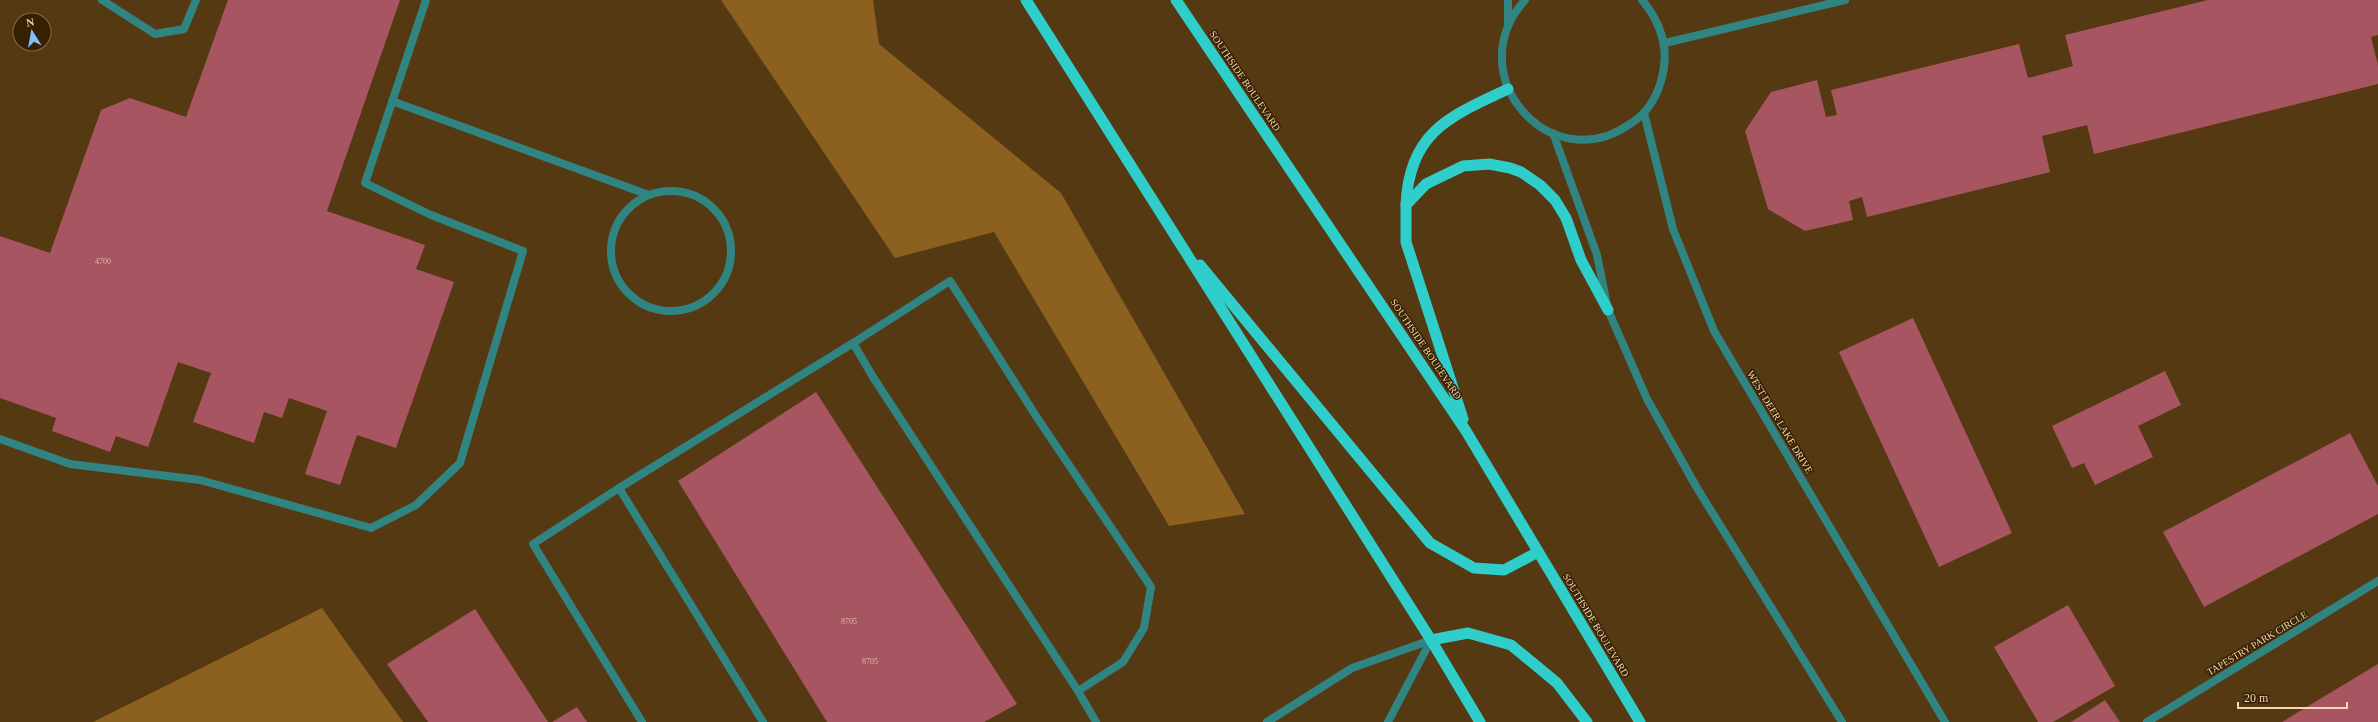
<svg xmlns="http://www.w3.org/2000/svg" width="2378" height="722" viewBox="0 0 2378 722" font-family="Georgia,serif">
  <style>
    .forest { fill: #8c601f }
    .building { fill: #a75561 }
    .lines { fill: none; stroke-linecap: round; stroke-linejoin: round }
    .service { stroke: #308582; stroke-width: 8 }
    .minor { stroke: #308582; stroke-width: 8 }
    .tertiary { stroke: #308582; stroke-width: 8 }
    .trunk { stroke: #30ceca; stroke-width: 11 }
    .labels { text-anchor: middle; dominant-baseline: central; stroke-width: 3; stroke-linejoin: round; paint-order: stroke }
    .number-label { font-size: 8px; fill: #e0b6a1 }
    .street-label { font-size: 10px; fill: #f3d7b6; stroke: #352102 }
  </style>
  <rect width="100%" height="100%" fill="#543913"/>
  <g class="forest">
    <path d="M 721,0 L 873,0 L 879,44 L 1061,193 L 1245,514 L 1169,526 L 994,232 L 895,258 Z"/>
    <path d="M 322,608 L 403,722 L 93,722 Z"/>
  </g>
  <g class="building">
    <path d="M 228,0 L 400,0 L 327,211 L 425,245 L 416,269 L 454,282 L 396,448 L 357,435 L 340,485 L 305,474 L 327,411 L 289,398 L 282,418 L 264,412 L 254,443 L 193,422 L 211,373 L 178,362 L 148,447 L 116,436 L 110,452 L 52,431 L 56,418 L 0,398 L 0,236 L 50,253 L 101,110 L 130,98 L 186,117 Z"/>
    <path d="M 2208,0 L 2378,0 L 2378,35 L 2371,37 L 2378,65 L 2378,84 L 2094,154 L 2087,125 L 2042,136 L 2050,172 L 1867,217 L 1862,197 L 1849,201 L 1853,220 L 1805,231 L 1768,209 L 1745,131 L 1771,92 L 1817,80 L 1826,117 L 1837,115 L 1831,90 L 2019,44 L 2028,78 L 2073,66 L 2065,35 Z"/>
    <path d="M 1913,318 L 2012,533 L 1939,567 L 1839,352 Z"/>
    <path d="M 2165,371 L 2181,405 L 2138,426 L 2153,457 L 2095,485 L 2084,463 L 2072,468 L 2052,426 Z"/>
    <path d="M 816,392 L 1017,704 L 984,722 L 827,722 L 678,481 Z"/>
    <path d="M 2350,433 L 2378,486 L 2378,514 L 2204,607 L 2163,532 Z"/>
    <path d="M 2068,605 L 2115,686 L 2053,722 L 2038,722 L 1994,647 Z"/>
    <path d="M 475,609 L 548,722 L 428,722 L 387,664 Z"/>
    <path d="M 2378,664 L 2378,722 L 2282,722 Z"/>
    <path d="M 2105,700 L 2120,722 L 2071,722 Z"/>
    <path d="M 577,707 L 587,722 L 552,722 Z"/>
  </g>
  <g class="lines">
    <g class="service">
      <path d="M 102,0 L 155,34 L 184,29 L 196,0"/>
      <path d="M 1665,43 L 1845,0"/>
      <path d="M 392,101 L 649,195"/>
      <circle cx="671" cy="251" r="60"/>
      <path d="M 0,439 L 70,464 L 200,480 L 371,528 L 416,505 L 460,463 L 523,251 L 431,215 L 365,183 L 426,0"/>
      <path d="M 619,488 L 763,722"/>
      <path d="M 1078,691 L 873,377 L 853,343 L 950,281 L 1036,416 L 1151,587 L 1144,628 L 1123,662 L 1078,691 L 1096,722"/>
      <path d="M 642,722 L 533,544 L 619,488 L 853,343"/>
      <path d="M 2147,722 L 2378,581"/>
    </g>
    <g class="minor">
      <path d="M 1267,722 L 1352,668 L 1431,640"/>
      <path d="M 1388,722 L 1431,640"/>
    </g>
    <g class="tertiary">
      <path d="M 1525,0 C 1458,74 1550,180 1630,124 C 1646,114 1656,99 1661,81 C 1670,51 1662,24 1642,0"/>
      <path d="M 1508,23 L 1508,0"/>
      <path d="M 1644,113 L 1673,229 L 1714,331 L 1945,722"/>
      <path d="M 1553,133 L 1597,255 L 1608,310 L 1647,399 L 1697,488 L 1842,722"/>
    </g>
    <g class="trunk">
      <path d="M 1026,0 L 1431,640 L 1480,722"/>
      <path d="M 1176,0 L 1466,431 L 1640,722"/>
      <path d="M 1406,205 C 1409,132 1450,116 1508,89"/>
      <path d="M 1200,265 L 1430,543 L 1474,568 L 1504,570 L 1538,552"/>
      <path d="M 1463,419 L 1406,242 L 1406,205 L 1426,184 L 1463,166 L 1489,164 L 1510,168 L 1521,172 L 1540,185 L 1555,200 L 1566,218 L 1581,260 L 1608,310"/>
      <path d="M 1431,640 L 1468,633 L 1511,645 L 1557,683 L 1587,722"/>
    </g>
  </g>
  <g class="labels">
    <g class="number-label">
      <text x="103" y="261">4700</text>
      <text x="849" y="621">8705</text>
      <text x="870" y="661">8705</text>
    </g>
    <g class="street-label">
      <text transform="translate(1245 81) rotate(56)">SOUTHSIDE BOULEVARD</text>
      <text transform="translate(1426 349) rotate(56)">SOUTHSIDE BOULEVARD</text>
      <text transform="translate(1780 422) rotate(59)">WEST DEER LAKE DRIVE</text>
      <text transform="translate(1596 625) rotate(59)">SOUTHSIDE BOULEVARD</text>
      <text transform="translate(2257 643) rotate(-31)">TAPESTRY PARK CIRCLE</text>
    </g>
  </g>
  <g transform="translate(32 32) rotate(349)"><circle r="19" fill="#352102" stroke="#816a4a"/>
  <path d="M0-3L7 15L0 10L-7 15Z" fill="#84bcfb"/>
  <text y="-6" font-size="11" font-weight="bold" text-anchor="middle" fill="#f3d7b6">N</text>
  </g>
  <path d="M2238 702v6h109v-6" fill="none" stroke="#f3d7b6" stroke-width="2"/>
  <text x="2244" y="702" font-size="12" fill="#f3d7b6" stroke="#352102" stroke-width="3" paint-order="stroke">20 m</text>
</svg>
